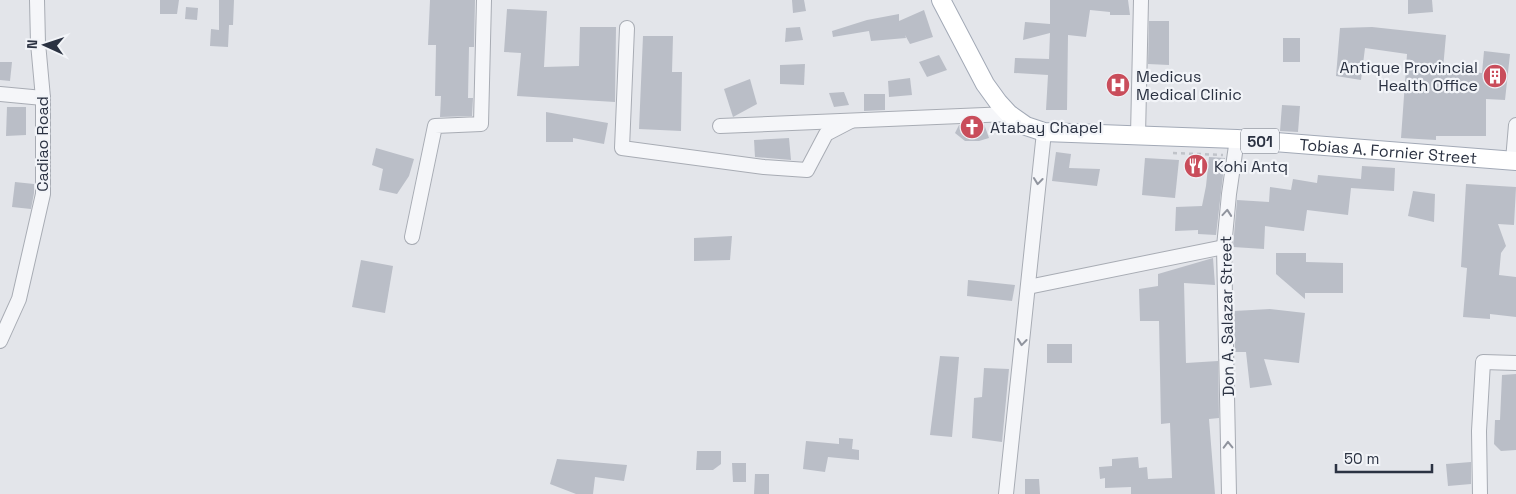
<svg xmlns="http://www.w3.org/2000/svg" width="1516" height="494" viewBox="0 0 1516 494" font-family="'Space Grotesk',sans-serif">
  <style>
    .building { fill: #babec7 }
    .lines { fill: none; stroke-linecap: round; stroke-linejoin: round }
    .minor-casing { stroke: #a8acb4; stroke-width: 16 }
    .major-casing { stroke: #a2a9b6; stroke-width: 20 }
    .path { stroke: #c0c3c9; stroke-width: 2.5; stroke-dasharray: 4 4; stroke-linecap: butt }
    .minor { stroke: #f5f6f9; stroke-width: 14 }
    .major { stroke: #fff; stroke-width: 18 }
    .oneway { stroke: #90949e }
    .labels { text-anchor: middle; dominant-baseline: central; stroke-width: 4.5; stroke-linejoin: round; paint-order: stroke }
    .shield { fill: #f2f4f8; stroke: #676c79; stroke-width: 1 }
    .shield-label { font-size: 15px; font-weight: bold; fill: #2b3242 }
    .poi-label { font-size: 16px; fill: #2b3242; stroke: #f2f4f8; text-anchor: start }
    .street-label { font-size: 16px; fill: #2b3242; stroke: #f2f4f8 }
  </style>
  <rect width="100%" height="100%" fill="#e3e5ea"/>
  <g class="building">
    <path d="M 160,0 L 179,0 L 177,14 L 160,14 Z"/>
    <path d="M 219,0 L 234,0 L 233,25 L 229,25 L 228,47 L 210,46 L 211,29 L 219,30 Z"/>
    <path d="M 430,0 L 475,0 L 474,47 L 469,47 L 468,98 L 473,98 L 472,116 L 440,117 L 441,96 L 435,96 L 436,45 L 428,45 Z"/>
    <path d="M 792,0 L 804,0 L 806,11 L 793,13 Z"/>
    <path d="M 1050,0 L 1128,0 L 1130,15 L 1110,15 L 1110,12 L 1090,10 L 1086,37 L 1068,35 L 1067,110 L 1046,110 L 1048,75 L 1014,73 L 1015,58 L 1049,59 L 1050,33 L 1023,40 L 1025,22 L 1050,24 Z"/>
    <path d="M 1408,0 L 1432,0 L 1433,12 L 1408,14 Z"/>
    <path d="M 186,7 L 198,8 L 197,20 L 185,19 Z"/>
    <path d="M 507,9 L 547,11 L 544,67 L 579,66 L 580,27 L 616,27 L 615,102 L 517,96 L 521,53 L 504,52 Z"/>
    <path d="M 924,10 L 933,37 L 910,44 L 905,35 L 906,38 L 871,41 L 869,31 L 833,37 L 832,31 L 867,20 L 899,14 L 899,21 Z"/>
    <path d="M 1149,21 L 1169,21 L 1169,65 L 1148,64 Z"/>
    <path d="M 800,27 L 803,40 L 785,42 L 786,28 Z"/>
    <path d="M 1372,27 L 1446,35 L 1443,69 L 1482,73 L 1484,51 L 1510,54 L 1505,100 L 1486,99 L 1486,136 L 1436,136 L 1436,140 L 1401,138 L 1407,54 L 1365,48 L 1361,80 L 1336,76 L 1340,28 Z"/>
    <path d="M 643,36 L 673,36 L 672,72 L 682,72 L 681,131 L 639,129 Z"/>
    <rect x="1283" y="38" width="17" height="24"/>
    <path d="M 939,55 L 947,70 L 927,77 L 919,62 Z"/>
    <path d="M 0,62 L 12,62 L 10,81 L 0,80 Z"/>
    <path d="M 805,64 L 804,85 L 780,84 L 780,65 Z"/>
    <path d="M 910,78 L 912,95 L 889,97 L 888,81 Z"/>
    <path d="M 750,79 L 757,104 L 733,117 L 724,89 Z"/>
    <path d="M 844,92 L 849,105 L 834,107 L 829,93 Z"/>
    <path d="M 864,94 L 885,94 L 885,110 L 864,111 Z"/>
    <path d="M 1282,105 L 1300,106 L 1298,132 L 1280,131 Z"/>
    <path d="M 7,107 L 26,107 L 26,135 L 6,136 Z"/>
    <path d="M 546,112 L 608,123 L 604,144 L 573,138 L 573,142 L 546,142 Z"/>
    <path d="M 984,124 L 989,138 L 979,141 L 965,141 L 955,133 L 959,125 Z"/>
    <path d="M 789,138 L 791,160 L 755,157 L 754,140 Z"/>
    <path d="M 376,148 L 414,159 L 409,176 L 397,194 L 379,190 L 383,169 L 372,165 Z"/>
    <path d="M 1056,152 L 1071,154 L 1069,168 L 1100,169 L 1097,186 L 1052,181 Z"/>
    <path d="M 1209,157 L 1225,158 L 1216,235 L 1198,234 L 1198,230 L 1175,231 L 1176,207 L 1202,206 L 1206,186 Z"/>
    <path d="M 1145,158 L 1179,160 L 1175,198 L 1142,195 Z"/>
    <path d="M 1362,166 L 1395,168 L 1394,191 L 1351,188 L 1348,215 L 1307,210 L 1304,231 L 1265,226 L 1264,249 L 1233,247 L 1237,200 L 1269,202 L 1270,187 L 1291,190 L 1293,179 L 1317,183 L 1318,175 L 1361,179 Z"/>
    <path d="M 15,182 L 34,184 L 34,193 L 31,209 L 12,207 Z"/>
    <path d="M 1466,184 L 1516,187 L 1514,225 L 1498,224 L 1506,246 L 1501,253 L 1499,275 L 1516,277 L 1516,317 L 1490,314 L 1490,319 L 1463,317 L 1467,268 L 1461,267 Z"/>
    <path d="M 1413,191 L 1435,194 L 1434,222 L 1408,216 Z"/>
    <path d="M 732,236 L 730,260 L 694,261 L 694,238 Z"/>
    <path d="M 1276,253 L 1306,253 L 1306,262 L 1343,263 L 1343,293 L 1305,293 L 1305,299 L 1276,274 Z"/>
    <path d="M 1213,258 L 1215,285 L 1184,283 L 1186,363 L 1218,361 L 1219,418 L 1209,419 L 1215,494 L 1131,494 L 1131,487 L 1105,488 L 1105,478 L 1100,479 L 1099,467 L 1112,466 L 1112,459 L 1138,457 L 1139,468 L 1147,467 L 1148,479 L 1172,478 L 1170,423 L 1161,424 L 1159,321 L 1140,321 L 1139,289 L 1158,286 L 1158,274 Z"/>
    <path d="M 361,260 L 393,266 L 385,313 L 352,307 Z"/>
    <path d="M 968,280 L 1015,285 L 1012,301 L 967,296 Z"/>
    <path d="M 1270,309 L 1305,313 L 1299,363 L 1264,359 L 1272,385 L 1250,388 L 1246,352 L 1235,352 L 1234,311 Z"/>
    <rect x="1047" y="344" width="25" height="19"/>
    <path d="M 940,356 L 959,357 L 952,437 L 930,435 Z"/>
    <path d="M 984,368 L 1009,369 L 1002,442 L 972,438 L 974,398 L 982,397 Z"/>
    <path d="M 1516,374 L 1516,450 L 1501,451 L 1494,444 L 1495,420 L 1500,420 L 1502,375 Z"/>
    <path d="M 839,438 L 853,439 L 852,449 L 859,450 L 859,460 L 828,457 L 825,472 L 803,469 L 806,441 L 839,444 Z"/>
    <path d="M 697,451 L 721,451 L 721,464 L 713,470 L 696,470 Z"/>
    <path d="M 557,459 L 627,465 L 624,481 L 595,477 L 593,494 L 576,494 L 550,484 Z"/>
    <path d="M 1471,462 L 1471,484 L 1448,486 L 1446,464 Z"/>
    <path d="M 732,463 L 746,463 L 746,482 L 733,482 Z"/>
    <path d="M 755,474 L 769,474 L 769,494 L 754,494 Z"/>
    <path d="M 1025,479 L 1039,479 L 1040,494 L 1025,494 Z"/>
  </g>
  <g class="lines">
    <g class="minor-casing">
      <g id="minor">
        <path d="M 627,28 L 622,148 L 764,167 L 807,170 L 826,134 L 851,121"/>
        <path d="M 0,94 L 43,98"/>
        <path d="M 720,126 L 1009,114"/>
        <path d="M 1138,135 L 1141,0"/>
        <path d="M 1513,160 L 1516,125"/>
        <path d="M 412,237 L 435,126 L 481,124 L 484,0"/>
        <path d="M 1028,287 L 1224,247"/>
        <path d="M 0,341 L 19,299 L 43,194 L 43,98 L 38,43 L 37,0"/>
        <path d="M 1006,494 L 1044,132"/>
        <path d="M 1229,494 L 1224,247 L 1229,194 L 1237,139"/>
        <path d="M 1480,494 L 1479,431 L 1483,362 L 1516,363"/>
      </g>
    </g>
    <g class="major-casing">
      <g id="major">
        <path id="s1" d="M 941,0 L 985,84 L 998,102 L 1009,114 L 1026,126 L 1044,132 L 1237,139 L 1516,161"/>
      </g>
    </g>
    <path class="path" d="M 1173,153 L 1223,155"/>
    <use href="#minor" class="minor"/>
    <use href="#major" class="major"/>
  </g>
  <defs><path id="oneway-chevron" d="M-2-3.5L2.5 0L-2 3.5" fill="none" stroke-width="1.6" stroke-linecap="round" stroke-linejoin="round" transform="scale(1.25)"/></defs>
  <g class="oneway">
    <use href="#oneway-chevron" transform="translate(1038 181) rotate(96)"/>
    <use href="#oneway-chevron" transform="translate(1227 213) rotate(-85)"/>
    <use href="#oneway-chevron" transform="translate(1022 342) rotate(96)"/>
    <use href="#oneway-chevron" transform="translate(1228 445) rotate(-91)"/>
  </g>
  <defs>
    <g id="building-disc" transform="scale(1.25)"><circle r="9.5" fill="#c94d5b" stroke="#f2f4f8"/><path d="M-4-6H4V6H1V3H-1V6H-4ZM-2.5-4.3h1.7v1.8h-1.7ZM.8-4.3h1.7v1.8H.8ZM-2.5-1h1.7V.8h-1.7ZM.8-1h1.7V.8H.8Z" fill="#fff"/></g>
    <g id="hospital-disc" transform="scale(1.25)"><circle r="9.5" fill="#c94d5b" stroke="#f2f4f8"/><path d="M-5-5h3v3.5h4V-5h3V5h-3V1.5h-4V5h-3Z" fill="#fff"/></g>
    <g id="church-disc" transform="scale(1.25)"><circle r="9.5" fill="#c94d5b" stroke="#f2f4f8"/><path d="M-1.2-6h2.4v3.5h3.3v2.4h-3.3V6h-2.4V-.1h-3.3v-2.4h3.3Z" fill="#fff"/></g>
    <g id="restaurant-disc" transform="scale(1.25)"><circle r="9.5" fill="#c94d5b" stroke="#f2f4f8"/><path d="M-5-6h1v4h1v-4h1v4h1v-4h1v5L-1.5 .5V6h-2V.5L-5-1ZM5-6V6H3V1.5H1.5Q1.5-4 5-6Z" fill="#fff"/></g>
  </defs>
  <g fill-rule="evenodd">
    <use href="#building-disc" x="1495" y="76"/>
    <use href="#hospital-disc" x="1118" y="85"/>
    <use href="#church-disc" x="972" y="127"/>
    <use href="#restaurant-disc" x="1196" y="166"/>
  </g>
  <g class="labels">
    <rect class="shield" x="1241" y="128.5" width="38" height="25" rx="4"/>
    <g class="shield-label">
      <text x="1260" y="141">501</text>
    </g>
    <g class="poi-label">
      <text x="1478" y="67" text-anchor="end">Antique Provincial<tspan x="1478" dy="18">Health Office</tspan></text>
      <text x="1136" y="76">Medicus<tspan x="1136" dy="18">Medical Clinic</tspan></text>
      <text x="990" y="127">Atabay Chapel</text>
      <text x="1214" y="166">Kohi Antq</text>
    </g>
    <g class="street-label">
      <text transform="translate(42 144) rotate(-90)">Cadiao Road</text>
      <text stroke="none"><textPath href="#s1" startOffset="518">Tobias A. Fornier Street</textPath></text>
      <text transform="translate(1227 316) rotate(-91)">Don A. Salazar Street</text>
    </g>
  </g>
  <g transform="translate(45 45) rotate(273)" stroke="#f2f4f8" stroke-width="4" paint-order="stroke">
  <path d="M0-4L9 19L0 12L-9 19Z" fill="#2b3242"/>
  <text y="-8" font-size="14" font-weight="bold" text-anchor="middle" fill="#2b3242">N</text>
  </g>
  <path d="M1336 464v8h96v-8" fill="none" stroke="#2b3242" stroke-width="2.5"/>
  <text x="1344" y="464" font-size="15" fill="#2b3242" stroke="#f2f4f8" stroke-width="4" paint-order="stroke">50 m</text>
</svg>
